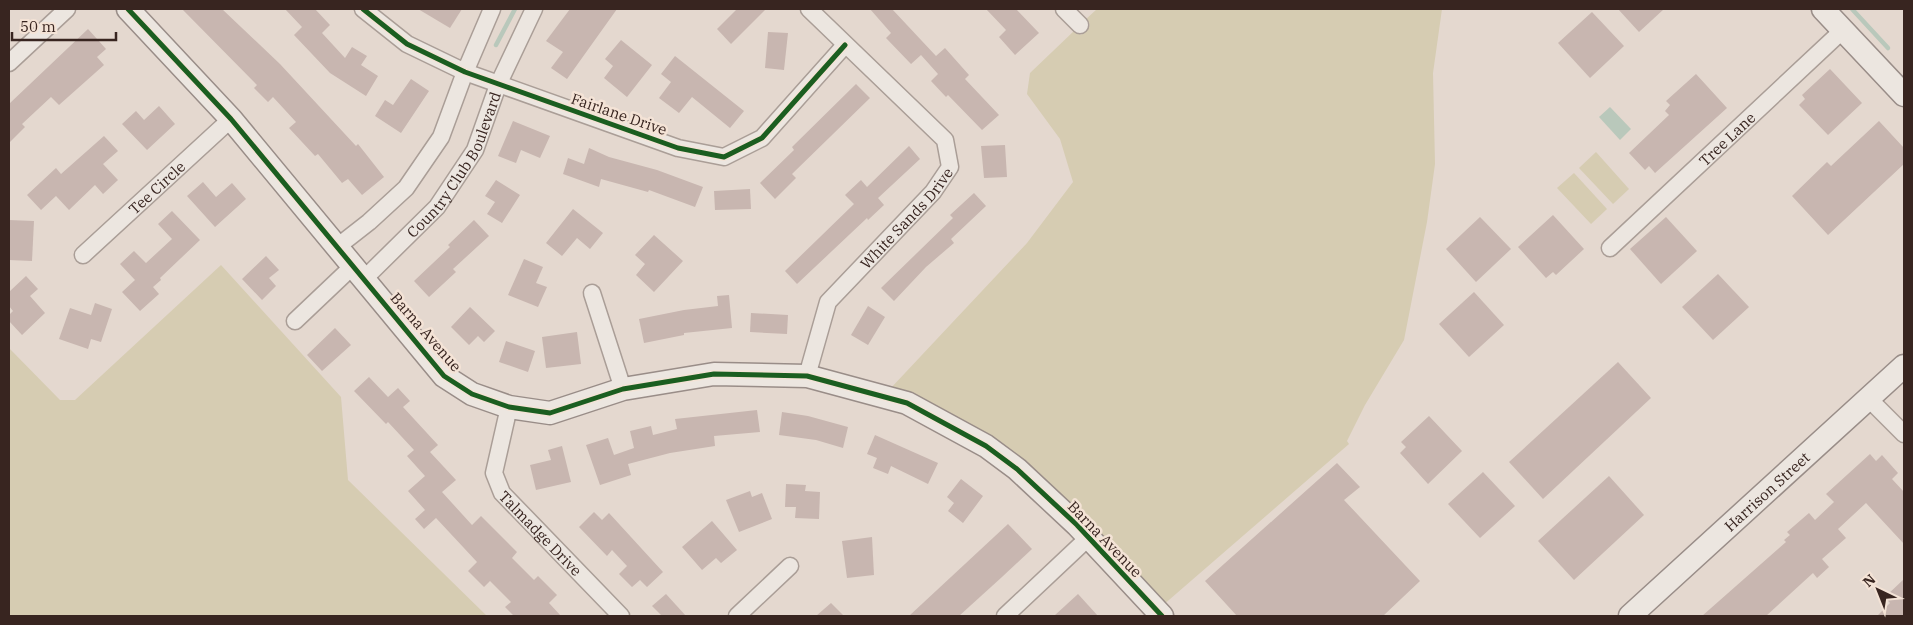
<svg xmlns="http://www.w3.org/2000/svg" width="1913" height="625" viewBox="0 0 1913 625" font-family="'IBM Plex Serif',serif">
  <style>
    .green { fill: #d6ccb2 }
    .water { fill: #b9c8bb }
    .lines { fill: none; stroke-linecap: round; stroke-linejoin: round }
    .stream { stroke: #b9c8bb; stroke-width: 4.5 }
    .building { fill: #c8b6b0 }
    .street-casing { stroke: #aa9e97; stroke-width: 19 }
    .secondary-casing { stroke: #998d88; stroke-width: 25 }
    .street { stroke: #ece6e0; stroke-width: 16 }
    .secondary { stroke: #ece6e0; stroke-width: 22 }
    .cycleway-casing { stroke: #f4e3d6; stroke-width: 8 }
    .cycleway { stroke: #1b5e20; stroke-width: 5 }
    .labels { text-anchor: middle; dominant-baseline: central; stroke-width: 5; stroke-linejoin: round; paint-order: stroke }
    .street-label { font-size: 15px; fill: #382520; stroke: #f4e3d6 }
  </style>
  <rect width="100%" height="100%" fill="#e4d8cf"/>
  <g class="green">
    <path d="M 1097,9 L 1442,9 L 1433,73 L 1435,164 L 1427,222 L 1404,340 L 1365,405 L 1347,441 L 1349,444 L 1162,606 L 1094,534 L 890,389 L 1027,243 L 1073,182 L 1060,139 L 1027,94 L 1030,73 L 1075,30 L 1081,35 L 1090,25 L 1085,20 Z"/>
    <path d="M 1596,152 L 1629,189 L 1613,204 L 1579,168 Z"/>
    <path d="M 1574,173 L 1607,209 L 1591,224 L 1557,188 Z"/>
    <path d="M 221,265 L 341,397 L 348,480 L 487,616 L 9,616 L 9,348 L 60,400 L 75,400 Z"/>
  </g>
  <path class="water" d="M 1610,107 L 1631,129 L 1620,140 L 1599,117 Z"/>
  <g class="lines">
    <g class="stream">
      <path d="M 1852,9 L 1888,48"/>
      <path d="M 496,45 L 515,9"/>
    </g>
  </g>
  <g class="building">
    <path d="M 182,9 L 222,9 L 280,64 L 356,146 L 358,144 L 384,177 L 362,195 L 348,179 L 342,183 L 318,154 L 315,156 L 289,128 L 296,122 L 273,97 L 268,102 L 254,88 L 257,85 Z"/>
    <path d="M 285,9 L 315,9 L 330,25 L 322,33 L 345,58 L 352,47 L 367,56 L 361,65 L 378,76 L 366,96 L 330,73 L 294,35 L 302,27 Z"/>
    <path d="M 418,9 L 462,9 L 450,28 Z"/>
    <path d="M 570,9 L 617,9 L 567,79 L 551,68 L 563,52 L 546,41 Z"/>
    <path d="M 737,9 L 766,9 L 731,44 L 717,29 Z"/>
    <path d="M 870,9 L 892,9 L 936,56 L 945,48 L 969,75 L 965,79 L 999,115 L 982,130 L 948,95 L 946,97 L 931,81 L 938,74 L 921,55 L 911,64 L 886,38 L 891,33 Z"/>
    <path d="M 986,9 L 1016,9 L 1039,33 L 1015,55 L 999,37 L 1006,30 Z"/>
    <path d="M 1618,9 L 1664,9 L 1639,32 Z"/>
    <path d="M 1592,12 L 1624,46 L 1590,78 L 1558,43 Z"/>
    <path d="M 88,29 L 106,49 L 97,57 L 104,65 L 59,105 L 51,97 L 22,124 L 25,127 L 9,143 L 9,104 Z"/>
    <path d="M 768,32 L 788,33 L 784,70 L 765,68 Z"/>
    <path d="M 621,40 L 652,65 L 627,97 L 604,78 L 613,66 L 605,59 Z"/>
    <path d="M 675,56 L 744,111 L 730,128 L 692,97 L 679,113 L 659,98 L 671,82 L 661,74 Z"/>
    <path d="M 1830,69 L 1862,103 L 1828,135 L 1799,105 L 1805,99 L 1802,95 Z"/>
    <path d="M 1696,74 L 1727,108 L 1655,173 L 1649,166 L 1645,170 L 1629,153 L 1669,115 L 1665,111 L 1670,105 L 1666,101 Z"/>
    <path d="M 411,79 L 429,91 L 401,133 L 375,116 L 385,100 L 393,105 Z"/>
    <path d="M 856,84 L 870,98 L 792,174 L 796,178 L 775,199 L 760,183 L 794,150 L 792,147 Z"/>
    <path d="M 159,106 L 175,124 L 147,150 L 122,124 L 136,111 L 144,120 Z"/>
    <path d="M 513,121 L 550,136 L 540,158 L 521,150 L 516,163 L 498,156 Z"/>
    <path d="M 1879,121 L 1904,148 L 1904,164 L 1828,235 L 1792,196 L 1827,162 L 1831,166 Z"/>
    <path d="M 104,136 L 118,151 L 103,164 L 118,180 L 103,194 L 95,185 L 69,210 L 56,196 L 41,210 L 27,195 L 56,168 L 61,174 Z"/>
    <path d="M 1005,145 L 1007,177 L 984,178 L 981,146 Z"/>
    <path d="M 909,146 L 920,159 L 878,198 L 884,205 L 868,220 L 867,218 L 797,284 L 785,271 L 854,204 L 845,195 L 861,180 L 867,187 Z"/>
    <path d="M 589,148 L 609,157 L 657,170 L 703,187 L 695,207 L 649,190 L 648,192 L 601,179 L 599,187 L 563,174 L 568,158 L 584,164 Z"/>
    <path d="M 496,180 L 520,195 L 502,223 L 487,214 L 495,202 L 485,196 Z"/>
    <path d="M 203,182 L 216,197 L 232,183 L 246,199 L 215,227 L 187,196 Z"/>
    <path d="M 750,189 L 751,209 L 715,210 L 714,191 Z"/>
    <path d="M 974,193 L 986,206 L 951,239 L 954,243 L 926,267 L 894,301 L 881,288 L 953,218 L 950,215 Z"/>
    <path d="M 573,209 L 603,233 L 590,249 L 577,238 L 562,256 L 546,243 Z"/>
    <path d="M 172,211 L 200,240 L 160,278 L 161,280 L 153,287 L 159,294 L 140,311 L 122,292 L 135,280 L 120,264 L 134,251 L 146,263 L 172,239 L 158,224 Z"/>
    <path d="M 1553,215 L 1584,249 L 1556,275 L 1553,272 L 1546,278 L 1518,247 Z"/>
    <path d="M 1480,217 L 1511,249 L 1476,282 L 1446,249 Z"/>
    <path d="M 1666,217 L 1697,251 L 1661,284 L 1630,249 Z"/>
    <path d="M 9,220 L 34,221 L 32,261 L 9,260 Z"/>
    <path d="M 474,220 L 489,236 L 453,269 L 456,272 L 429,297 L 414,281 L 450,247 L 448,245 Z"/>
    <path d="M 654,235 L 683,261 L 654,292 L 636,275 L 645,264 L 635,255 Z"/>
    <path d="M 266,256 L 279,270 L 269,278 L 276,286 L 262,300 L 242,279 Z"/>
    <path d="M 524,259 L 543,267 L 536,283 L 547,287 L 538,307 L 508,295 Z"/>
    <path d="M 1718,274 L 1749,307 L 1713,340 L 1682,307 Z"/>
    <path d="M 26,276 L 38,289 L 30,296 L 45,313 L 22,335 L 9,321 L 9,315 L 13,311 L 9,306 L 9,292 Z"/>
    <path d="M 1474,292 L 1504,325 L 1469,357 L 1439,324 Z"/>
    <path d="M 729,295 L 732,328 L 684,333 L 684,335 L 644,343 L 639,319 L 684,310 L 718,306 L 717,296 Z"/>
    <path d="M 95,303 L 112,309 L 101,342 L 91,339 L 88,349 L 59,339 L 70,308 L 91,315 Z"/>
    <path d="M 868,306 L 885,317 L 868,345 L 851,335 Z"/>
    <path d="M 470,307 L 495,331 L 484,342 L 478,336 L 469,345 L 451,327 Z"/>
    <path d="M 751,313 L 788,315 L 787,334 L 750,332 Z"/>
    <path d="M 335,328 L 351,345 L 322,371 L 307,355 Z"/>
    <path d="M 577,332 L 581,364 L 546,368 L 542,337 Z"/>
    <path d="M 506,341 L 535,351 L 528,372 L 499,362 Z"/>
    <path d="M 1618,362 L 1651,398 L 1543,499 L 1509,462 Z"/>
    <path d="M 369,377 L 388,397 L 398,388 L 410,401 L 403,407 L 438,445 L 430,452 L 456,480 L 442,492 L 472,525 L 481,516 L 517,552 L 512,558 L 534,580 L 538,576 L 557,595 L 549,603 L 561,616 L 514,616 L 505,607 L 511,602 L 490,581 L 484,587 L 468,571 L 477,562 L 436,518 L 424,529 L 415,519 L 425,510 L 408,491 L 425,476 L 407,456 L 414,450 L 388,422 L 386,424 L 354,391 Z"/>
    <path d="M 757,410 L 760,432 L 714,436 L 715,446 L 670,453 L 628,464 L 631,475 L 600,485 L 586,445 L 608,438 L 614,455 L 634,448 L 630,431 L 651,426 L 653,435 L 677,429 L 675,419 Z"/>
    <path d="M 782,412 L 808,416 L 848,427 L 843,448 L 816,440 L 779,435 Z"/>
    <path d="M 1429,416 L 1462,451 L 1428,484 L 1400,453 L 1406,447 L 1401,442 Z"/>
    <path d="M 875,435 L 938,463 L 928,484 L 891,466 L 888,474 L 873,468 L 877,458 L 867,454 Z"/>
    <path d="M 562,446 L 571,482 L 536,490 L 530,465 L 551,460 L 548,450 Z"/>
    <path d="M 1870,454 L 1876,461 L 1882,455 L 1898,473 L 1892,479 L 1904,492 L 1904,544 L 1866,503 L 1838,529 L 1846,538 L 1822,559 L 1829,567 L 1817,578 L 1813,573 L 1766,616 L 1702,616 L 1786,542 L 1784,540 L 1790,535 L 1787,532 L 1809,513 L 1815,520 L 1834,502 L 1826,494 Z"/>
    <path d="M 1337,463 L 1360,487 L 1344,500 L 1420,581 L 1383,616 L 1237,616 L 1205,581 Z"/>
    <path d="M 1483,472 L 1515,506 L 1480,538 L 1448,504 Z"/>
    <path d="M 1609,476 L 1644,515 L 1574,580 L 1538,541 Z"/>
    <path d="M 961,479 L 983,496 L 963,523 L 948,511 L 954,503 L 947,497 Z"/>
    <path d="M 786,484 L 806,485 L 805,491 L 820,492 L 819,519 L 795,518 L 796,507 L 785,507 Z"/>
    <path d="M 750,491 L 752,497 L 762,493 L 772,519 L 739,532 L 726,500 Z"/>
    <path d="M 594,512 L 602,520 L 609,513 L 663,572 L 647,587 L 640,580 L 632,587 L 619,574 L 627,566 L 612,550 L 607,556 L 579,527 Z"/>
    <path d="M 712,521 L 737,550 L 721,563 L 716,558 L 702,570 L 682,547 Z"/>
    <path d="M 1008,524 L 1032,549 L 1002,577 L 959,616 L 909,616 Z"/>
    <path d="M 872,537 L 874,575 L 847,578 L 842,541 Z"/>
    <path d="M 1904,579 L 1904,616 L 1877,616 L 1890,603 L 1885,597 Z"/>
    <path d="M 666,594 L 686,616 L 662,616 L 652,606 Z"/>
    <path d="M 1078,594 L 1098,616 L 1054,616 Z"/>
    <path d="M 831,603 L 844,616 L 816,616 Z"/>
  </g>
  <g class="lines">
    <g class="street-casing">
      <g id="street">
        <path d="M 363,9 L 407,44 L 465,72 L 678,148 L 724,157 L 762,138 L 845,45"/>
        <path d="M 1064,9 L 1080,25"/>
        <path d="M 9,63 L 67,9"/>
        <path d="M 337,247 L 369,222 L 406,188 L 441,137 L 465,72 L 492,9"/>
        <path id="s1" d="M 1610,248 L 1843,30"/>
        <path id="s2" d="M 83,255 L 231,119"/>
        <path id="s3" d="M 364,279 L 437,207 L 475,150 L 498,85 L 534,9"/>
        <path d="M 592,293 L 623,389"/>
        <path d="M 295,321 L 353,266"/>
        <path id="s4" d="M 807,376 L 828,302 L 933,192 L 950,167 L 945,140 L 809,9"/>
        <path d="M 1869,399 L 1904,434"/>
        <path id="s5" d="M 509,407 L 494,473 L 502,493 L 621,616"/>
        <path d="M 737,616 L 790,566"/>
        <path d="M 1005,616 L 1088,538"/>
      </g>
    </g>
    <g class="secondary-casing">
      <g id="secondary">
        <path d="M 128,9 L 231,119 L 444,376 L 472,394 L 509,407 L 550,413 L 623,389 L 714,374 L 807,376 L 907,403 L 986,446 L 1017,469 L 1077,525 L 1162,616"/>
        <path d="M 1823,9 L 1904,95"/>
        <path id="s6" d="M 1630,616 L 1904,366"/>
      </g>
    </g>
    <use href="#street" class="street"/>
    <use href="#secondary" class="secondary"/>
    <g class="cycleway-casing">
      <g id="cycleway">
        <path d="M 128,9 L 231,119 L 444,376 L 472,394 L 509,407 L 550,413 L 623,389 L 714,374 L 807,376 L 907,403 L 986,446 L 1017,469 L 1077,525 L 1162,616"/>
        <path d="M 363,9 L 407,44 L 465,72 L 678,148 L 724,157 L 762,138 L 845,45"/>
      </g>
    </g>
    <use href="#cycleway" class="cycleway"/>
  </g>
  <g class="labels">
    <g class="street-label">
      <text transform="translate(619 114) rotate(19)">Fairlane Drive</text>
      <text stroke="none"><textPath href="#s1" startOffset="160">Tree Lane</textPath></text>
      <text stroke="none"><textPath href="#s3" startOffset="148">Country Club Boulevard</textPath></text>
      <text stroke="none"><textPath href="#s2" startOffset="100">Tee Circle</textPath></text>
      <text stroke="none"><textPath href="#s4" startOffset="192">White Sands Drive</textPath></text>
      <text transform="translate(426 332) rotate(49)">Barna Avenue</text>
      <text stroke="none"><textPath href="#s6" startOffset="185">Harrison Street</textPath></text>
      <text stroke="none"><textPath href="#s5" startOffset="145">Talmadge Drive</textPath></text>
      <text transform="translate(1105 539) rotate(46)">Barna Avenue</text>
    </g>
  </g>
  <rect width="1913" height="625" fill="none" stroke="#382520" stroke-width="20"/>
  <g transform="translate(1878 590) rotate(317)" stroke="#f4e3d6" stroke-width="4" paint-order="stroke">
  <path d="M0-4L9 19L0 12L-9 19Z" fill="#382520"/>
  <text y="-8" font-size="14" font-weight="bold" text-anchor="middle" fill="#382520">N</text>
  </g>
  <path d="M12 32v8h104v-8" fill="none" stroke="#382520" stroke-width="2.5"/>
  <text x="20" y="32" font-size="15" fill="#382520" stroke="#f4e3d6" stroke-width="4" paint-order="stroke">50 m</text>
</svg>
